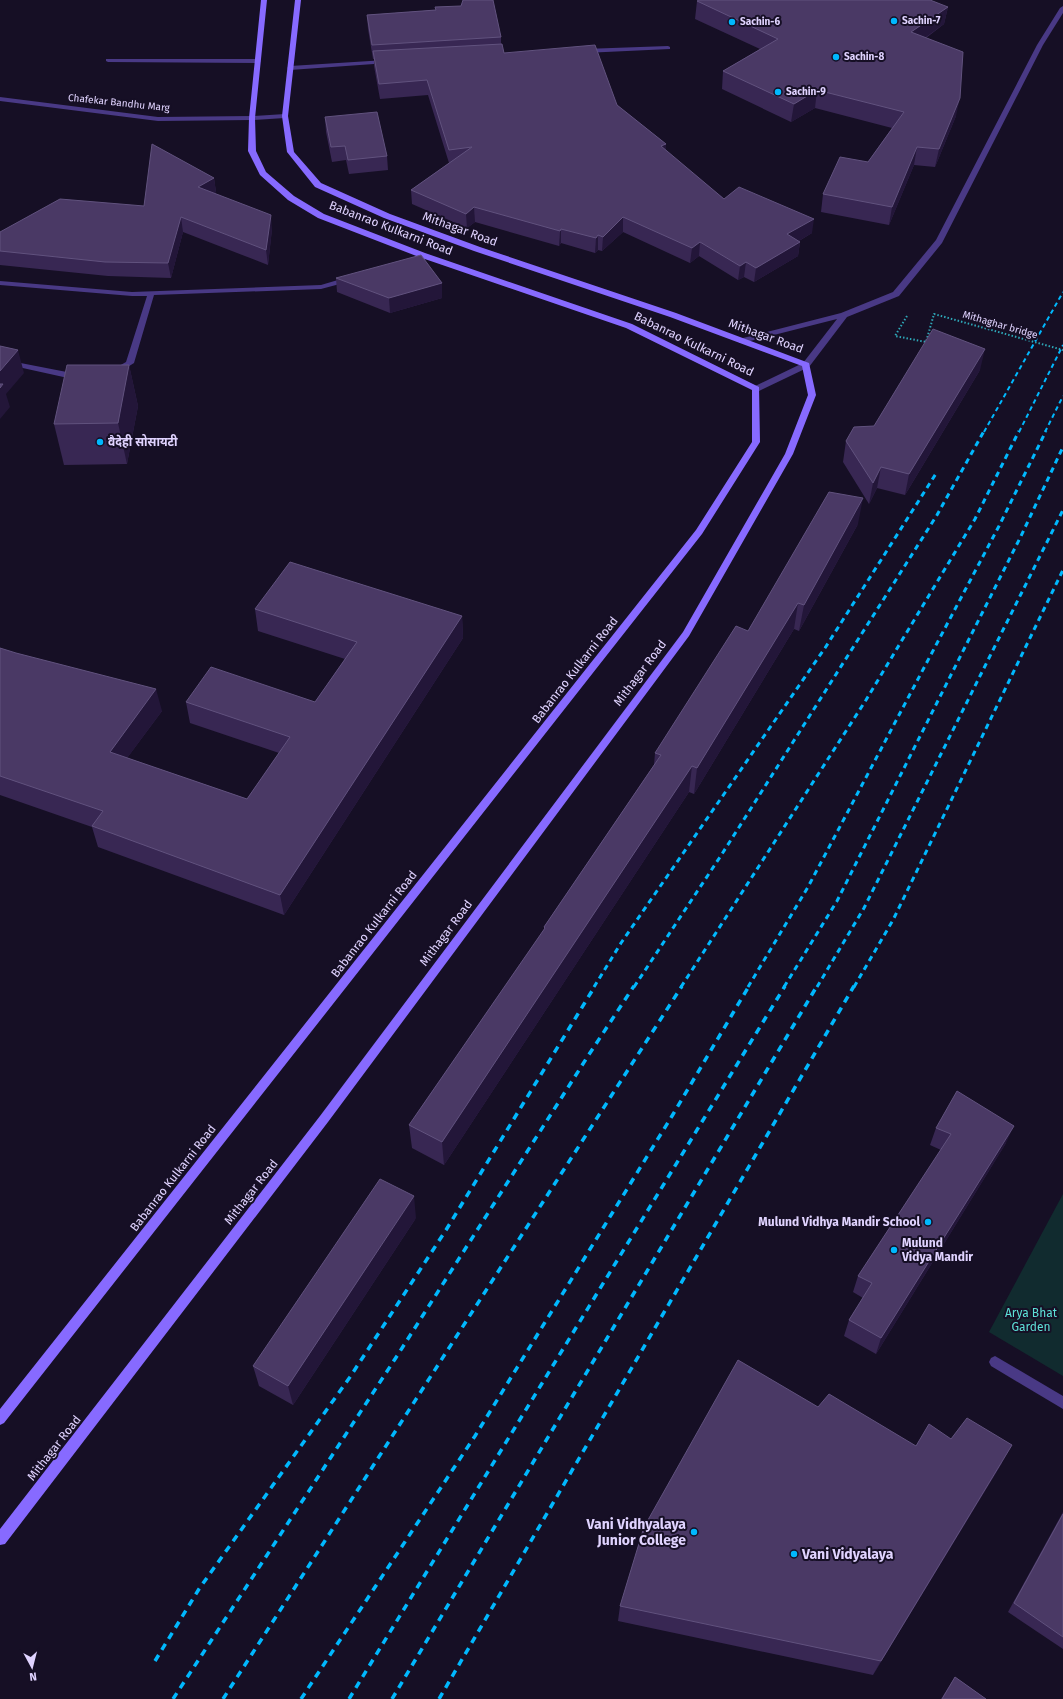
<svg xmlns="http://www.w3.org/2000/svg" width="1063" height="1699" viewBox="0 0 1063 1699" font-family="'Fira Sans','Noto Sans Devanagari',sans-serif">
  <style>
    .green { fill: #112b2f }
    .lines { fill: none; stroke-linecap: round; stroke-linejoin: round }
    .path { stroke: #2ea8b8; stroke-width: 2; stroke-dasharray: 1.5 2; stroke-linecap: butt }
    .lane { fill: #493985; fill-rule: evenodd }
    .street { fill: #493985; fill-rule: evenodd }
    .secondary { fill: #876aff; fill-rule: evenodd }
    .rail-far2 { stroke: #00b8fe; stroke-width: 2; stroke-dasharray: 4.5 3.5; stroke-linecap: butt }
    .rail-far1 { stroke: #00b8fe; stroke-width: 3; stroke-dasharray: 5.5 4.5; stroke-linecap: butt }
    .rail { stroke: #00b8fe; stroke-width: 3.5; stroke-dasharray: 7 6; stroke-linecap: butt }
    .wall { fill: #382753 }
    .shaded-wall { fill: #231639 }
    .building { fill: #4a3965; stroke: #61527e }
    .poi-dot { fill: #00b8fe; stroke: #160f25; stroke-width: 1.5 }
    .labels { text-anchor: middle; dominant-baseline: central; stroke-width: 4; stroke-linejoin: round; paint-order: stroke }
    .far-poi-label { font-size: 10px; font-weight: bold; fill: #e0d3ff; stroke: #160f25; text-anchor: start }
    .far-street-label { font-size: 10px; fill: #e0d3ff; stroke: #160f25 }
    .street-label { font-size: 12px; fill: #e0d3ff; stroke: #160f25 }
    .poi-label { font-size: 12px; font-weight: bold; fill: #e0d3ff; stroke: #160f25; text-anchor: start }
    .park-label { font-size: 12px; fill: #5de1d7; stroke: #160f25 }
    .near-poi-label { font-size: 14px; font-weight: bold; fill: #e0d3ff; stroke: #160f25; text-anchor: end }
  </style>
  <rect width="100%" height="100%" fill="#160f25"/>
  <path class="green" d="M 1063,1194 L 1063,1376 L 989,1332 Z"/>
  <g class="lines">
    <path class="path" d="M 907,316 L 895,336 L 926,342 L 934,314 L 1063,350"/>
    <path class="lane" d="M 106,59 L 258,59 L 261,61 L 258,63 L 108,62 L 106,61 Z"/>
    <g class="street">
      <path d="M 1063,6 L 1063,13 L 1043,45 L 942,243 L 899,296 L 847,317 L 809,367 L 759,391 L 753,391 L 753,387 L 803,363 L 837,319 L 742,343 L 739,343 L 739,339 L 841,313 L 893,292 L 936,240 L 1037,45 L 1060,8 Z"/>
      <path d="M 668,46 L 670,47 L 670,49 L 584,53 L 581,51 L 584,49 Z"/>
      <path d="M 386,60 L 388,61 L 388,63 L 290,70 L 287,68 L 290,66 Z"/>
      <path d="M 0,97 L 158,117 L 252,116 L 285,114 L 288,116 L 285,118 L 252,120 L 158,121 L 0,101 Z"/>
      <path d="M 348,277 L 351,277 L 351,281 L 321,289 L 154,295 L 134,363 L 115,375 L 112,374 L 112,370 L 126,362 L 147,296 L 132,296 L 0,285 L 0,281 L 132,292 L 321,285 Z"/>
      <path d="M 0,359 L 77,374 L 81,377 L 77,380 L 0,363 Z"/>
      <path d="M 995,1356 L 1063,1396 L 1063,1409 L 991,1366 L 989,1362 L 991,1358 Z"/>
    </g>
    <g class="secondary">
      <path d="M 261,0 L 267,0 L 255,118 L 256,151 L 266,172 L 294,196 L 324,214 L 425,253 L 632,324 L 759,387 L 760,442 L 702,534 L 4,1423 L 0,1425 L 0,1409 L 696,530 L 752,442 L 752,390 L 626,328 L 419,257 L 318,218 L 288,200 L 260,175 L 248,151 L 249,118 Z"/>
      <path d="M 295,0 L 301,0 L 288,116 L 294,152 L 321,183 L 390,214 L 480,247 L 676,313 L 809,363 L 816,395 L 793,454 L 689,636 L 328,1122 L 5,1544 L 0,1545 L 0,1529 L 320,1116 L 683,632 L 785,454 L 808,395 L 802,366 L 670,317 L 474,251 L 384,218 L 315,187 L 287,152 L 282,116 Z"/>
    </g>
    <g class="rail-far2">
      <path d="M 984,432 L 1063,292"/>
      <path d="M 1019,432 L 1063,345"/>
      <path d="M 1045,432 L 1063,396"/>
    </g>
    <g class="rail-far1">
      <path d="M 594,987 L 621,943 L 825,648 L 937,472"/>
      <path d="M 634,987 L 722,854 L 937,515 L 984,431"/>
      <path d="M 681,987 L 866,700 L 975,519 L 1019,431"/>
      <path d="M 748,987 L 808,887 L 999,526 L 1046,431"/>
      <path d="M 784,987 L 837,901 L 1021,536 L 1063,447"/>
      <path d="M 817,987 L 864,908 L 1063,510"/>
      <path d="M 854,987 L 893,920 L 1063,570"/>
    </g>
    <g class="rail">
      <path d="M 155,1661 L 199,1589 L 350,1377 L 446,1230 L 595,986"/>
      <path d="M 173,1699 L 397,1356 L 588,1056 L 634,986"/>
      <path d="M 223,1699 L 682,986"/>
      <path d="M 301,1699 L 475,1436 L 672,1116 L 749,986"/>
      <path d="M 349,1699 L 785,986"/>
      <path d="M 392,1699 L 817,986"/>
      <path d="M 439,1699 L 854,986"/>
    </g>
  </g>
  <g class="wall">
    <path d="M 697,1 L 948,7 L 944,24 L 926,38 L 956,116 L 935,167 L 914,165 L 889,225 L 821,212 L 823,194 L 868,162 L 892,128 L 815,108 L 791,122 L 722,89 L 723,71 L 760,49 L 695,19 Z"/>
    <path d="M 435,7 L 501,37 L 501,44 L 504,53 L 617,105 L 666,144 L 666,151 L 724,199 L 812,233 L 799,241 L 800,242 L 798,256 L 754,282 L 744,277 L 738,280 L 699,256 L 690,263 L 623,232 L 602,251 L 598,250 L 595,253 L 561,243 L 559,246 L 475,222 L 467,228 L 412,204 L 411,190 L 449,163 L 428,95 L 380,99 L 374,66 L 374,59 L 373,59 L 368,29 L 367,15 L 436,10 Z"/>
    <path d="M 325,117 L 387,156 L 388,170 L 349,174 L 346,160 L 332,162 L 326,132 Z"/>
    <path d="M 214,178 L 216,192 L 214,193 L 272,229 L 268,265 L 183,232 L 171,278 L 108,276 L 0,265 L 0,232 L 144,206 Z"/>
    <path d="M 336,278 L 442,283 L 442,298 L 390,313 L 337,292 Z"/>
    <path d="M 129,365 L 138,406 L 127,464 L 64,465 L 54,424 Z"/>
    <path d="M 980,370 L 905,495 L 877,488 L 869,504 L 843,462 L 846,441 L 874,426 Z"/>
    <path d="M 858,524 L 799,631 L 794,629 L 694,794 L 689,792 L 444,1165 L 412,1148 L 409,1125 L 544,930 L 544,927 L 654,765 L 655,753 L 748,631 Z"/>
    <path d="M 255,609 L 462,616 L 463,638 L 284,915 L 98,847 L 92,827 L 0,795 L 0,648 L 162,711 L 127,758 L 247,799 L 279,753 L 190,723 L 186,702 L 315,702 L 345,659 L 258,631 Z"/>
    <path d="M 936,1128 L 1006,1143 L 876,1354 L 844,1336 L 849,1320 L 863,1298 L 853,1292 L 858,1276 L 941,1150 L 930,1145 Z"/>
    <path d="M 416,1218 L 293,1405 L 259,1386 L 253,1366 Z"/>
    <path d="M 818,1407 L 916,1446 L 951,1439 L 1002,1463 L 873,1675 L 618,1621 L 620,1606 Z"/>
    <path d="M 1063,1512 L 1063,1649 L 1008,1612 Z"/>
    <path d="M 955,1677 L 986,1699 L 941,1699 Z"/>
  </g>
  <g class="shaded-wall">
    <path d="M 948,7 L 944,24 L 908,50 L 911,32 Z"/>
    <path d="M 817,90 L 815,108 L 791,122 L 794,104 Z"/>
    <path d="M 960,98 L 956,116 L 935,167 L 939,149 Z"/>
    <path d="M 666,144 L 666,158 L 661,146 Z"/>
    <path d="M 917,147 L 914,165 L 889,225 L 892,207 Z"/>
    <path d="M 214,178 L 216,192 L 200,202 L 198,187 Z"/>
    <path d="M 474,207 L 475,222 L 467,228 L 466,214 Z"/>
    <path d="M 271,215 L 272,229 L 268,265 L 266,250 Z"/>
    <path d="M 181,217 L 183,232 L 171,278 L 168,263 Z"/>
    <path d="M 623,217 L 623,232 L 602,251 L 603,237 Z"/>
    <path d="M 814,219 L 812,233 L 785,249 L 787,234 Z"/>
    <path d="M 561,229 L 561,243 L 559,246 L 560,231 Z"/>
    <path d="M 598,235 L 598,250 L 595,253 L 596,238 Z"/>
    <path d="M 700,242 L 699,256 L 690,263 L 692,248 Z"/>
    <path d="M 800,242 L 798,256 L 754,282 L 756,268 Z"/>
    <path d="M 746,262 L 744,277 L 738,280 L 740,266 Z"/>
    <path d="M 442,283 L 442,298 L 390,313 L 389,298 Z"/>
    <path d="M 985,349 L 980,370 L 905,495 L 909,474 Z"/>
    <path d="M 18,350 L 24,373 L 6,394 L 10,407 L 0,419 L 0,371 Z"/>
    <path d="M 129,365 L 138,406 L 127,464 L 118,423 Z"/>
    <path d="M 881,467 L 877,488 L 869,504 L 873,483 Z"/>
    <path d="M 863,498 L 858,524 L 799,631 L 804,605 Z"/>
    <path d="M 798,603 L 794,629 L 694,794 L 697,768 Z"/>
    <path d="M 462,616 L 463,638 L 284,915 L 280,895 Z"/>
    <path d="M 156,689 L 162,711 L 116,773 L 110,752 Z"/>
    <path d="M 692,766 L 689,792 L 444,1165 L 442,1142 Z"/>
    <path d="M 1014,1126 L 1006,1143 L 876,1354 L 881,1338 Z"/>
    <path d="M 414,1196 L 416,1218 L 293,1405 L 288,1386 Z"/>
    <path d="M 1012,1445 L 1002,1463 L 873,1675 L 881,1661 Z"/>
  </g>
  <g class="building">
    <path d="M 463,0 L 493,0 L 501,37 L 372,45 L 367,15 L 436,10 L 435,7 L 461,6 Z"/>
    <path d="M 699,0 L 930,0 L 948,7 L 911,32 L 963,52 L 960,98 L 939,149 L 917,147 L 892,207 L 823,194 L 840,157 L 868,162 L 904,112 L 817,90 L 794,104 L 723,71 L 778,39 L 697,1 Z"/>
    <path d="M 502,44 L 504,53 L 595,45 L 617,105 L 666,144 L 661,146 L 724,199 L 739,187 L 814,219 L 787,234 L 800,242 L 756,268 L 746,262 L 740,266 L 700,242 L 692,248 L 623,217 L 603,237 L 598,235 L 596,238 L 561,229 L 560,231 L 474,207 L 466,214 L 411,190 L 472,147 L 449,150 L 427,80 L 379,84 L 373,51 Z"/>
    <path d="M 377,112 L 387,156 L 348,160 L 345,146 L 331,147 L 325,117 Z"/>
    <path d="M 152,144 L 214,178 L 198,187 L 271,215 L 266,250 L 181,217 L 168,263 L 105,262 L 0,251 L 0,232 L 60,199 L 144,206 Z"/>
    <path d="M 421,255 L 442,283 L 389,298 L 336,278 Z"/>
    <path d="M 933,329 L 985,349 L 909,474 L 881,467 L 873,483 L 846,441 L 854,427 L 874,426 Z"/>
    <path d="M 0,346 L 18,350 L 0,371 Z"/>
    <path d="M 67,365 L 129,365 L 118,423 L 54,424 Z"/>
    <path d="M 0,384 L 3,384 L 0,388 Z"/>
    <path d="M 829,492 L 863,498 L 804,605 L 798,603 L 697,768 L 692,766 L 442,1142 L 409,1125 L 545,928 L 544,927 L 661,755 L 655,753 L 736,626 L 748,631 Z"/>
    <path d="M 290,562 L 462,616 L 280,895 L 92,826 L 103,811 L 0,776 L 0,648 L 16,653 L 156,689 L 110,752 L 247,799 L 290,737 L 186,702 L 211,667 L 315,702 L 357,642 L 255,609 Z"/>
    <path d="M 957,1091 L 1014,1126 L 881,1338 L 849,1320 L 872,1283 L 858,1276 L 951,1134 L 936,1128 Z"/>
    <path d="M 380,1179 L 414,1196 L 288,1386 L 253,1366 Z"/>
    <path d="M 738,1360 L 818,1407 L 829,1394 L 916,1446 L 929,1424 L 951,1439 L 967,1418 L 1012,1445 L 881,1661 L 620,1606 L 644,1527 Z"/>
    <path d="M 1063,1514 L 1063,1637 L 1014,1603 Z"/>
    <path d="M 955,1677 L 986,1699 L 942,1699 Z"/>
  </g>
  <g class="poi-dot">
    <circle cx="894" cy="21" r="4"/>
    <circle cx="732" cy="22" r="4"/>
    <circle cx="836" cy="57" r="4"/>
    <circle cx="778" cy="92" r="4"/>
    <circle cx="100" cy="442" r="4"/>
    <circle cx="928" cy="1222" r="4"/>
    <circle cx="894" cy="1250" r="4"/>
    <circle cx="694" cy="1532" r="4"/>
    <circle cx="794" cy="1554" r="4"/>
  </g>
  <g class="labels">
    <g class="far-poi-label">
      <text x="902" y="21">Sachin-7</text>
      <text x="740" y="22">Sachin-6</text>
      <text x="844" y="57">Sachin-8</text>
      <text x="786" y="92">Sachin-9</text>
    </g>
    <g class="far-street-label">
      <text transform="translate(119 103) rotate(6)">Chafekar Bandhu Marg</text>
      <text transform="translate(1000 325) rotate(16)">Mithaghar bridge</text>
    </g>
    <g class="street-label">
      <text transform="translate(391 228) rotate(21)">Babanrao Kulkarni Road</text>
      <text transform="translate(460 229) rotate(20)">Mithagar Road</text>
      <text transform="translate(766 336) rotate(20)">Mithagar Road</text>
      <text transform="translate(694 344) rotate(26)">Babanrao Kulkarni Road</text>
      <text transform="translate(575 670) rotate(-52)">Babanrao Kulkarni Road</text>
      <text transform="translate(640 673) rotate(-53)">Mithagar Road</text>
      <text transform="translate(374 924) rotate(-52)">Babanrao Kulkarni Road</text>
      <text transform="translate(446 933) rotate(-53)">Mithagar Road</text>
      <text transform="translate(173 1178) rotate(-52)">Babanrao Kulkarni Road</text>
      <text transform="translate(251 1192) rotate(-52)">Mithagar Road</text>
      <text transform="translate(54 1448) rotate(-52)">Mithagar Road</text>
    </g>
    <g class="poi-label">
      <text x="108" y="442">वैदेही सोसायटी</text>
      <text x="920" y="1222" text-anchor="end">Mulund Vidhya Mandir School</text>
      <text x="902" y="1243">Mulund<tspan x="902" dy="14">Vidya Mandir</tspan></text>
    </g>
    <g class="park-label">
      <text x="1031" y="1313">Arya Bhat<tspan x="1031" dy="14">Garden</tspan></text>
    </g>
    <g class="near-poi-label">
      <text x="686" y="1524">Vani Vidhyalaya<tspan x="686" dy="16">Junior College</tspan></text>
      <text x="802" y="1554" text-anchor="start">Vani Vidyalaya</text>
    </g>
  </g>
  <g transform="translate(32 1667) rotate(173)" stroke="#160f25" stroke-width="3" paint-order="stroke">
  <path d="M0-3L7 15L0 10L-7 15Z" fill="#e0d3ff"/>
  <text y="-6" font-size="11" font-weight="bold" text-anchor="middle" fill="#e0d3ff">N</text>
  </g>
</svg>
